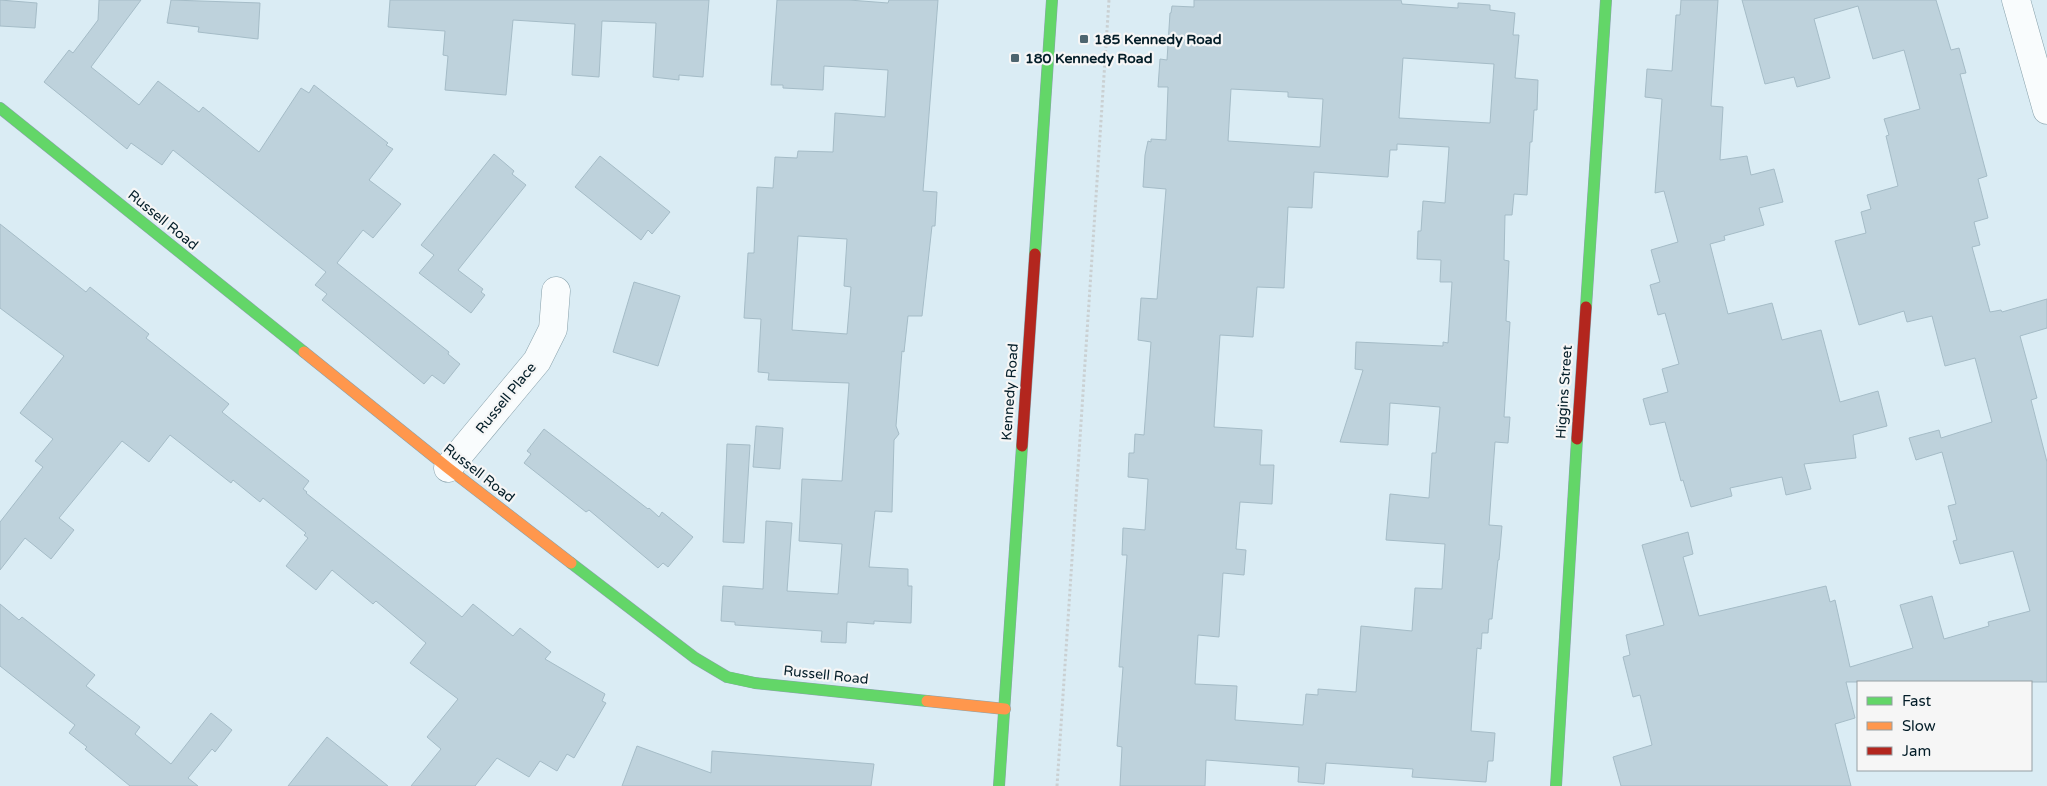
<svg xmlns="http://www.w3.org/2000/svg" width="2047" height="786" viewBox="0 0 2047 786" font-family="'Varela Round',sans-serif">
  <style>
    .building { fill: #bed2dc; stroke: #a5bcc7; fill-rule: evenodd }
    .lines { fill: none; stroke-linecap: round; stroke-linejoin: round }
    .street-casing { stroke: #89a2ac; stroke-width: 29 }
    .fast-casing { stroke: #89a2ac; stroke-width: 12 }
    .slow-casing { stroke: #89a2ac; stroke-width: 12 }
    .jam-casing { stroke: #89a2ac; stroke-width: 12 }
    .path { stroke: #cad0d2; stroke-width: 3; stroke-dasharray: 2.5 2.5; stroke-linecap: butt }
    .street { stroke: #f9fcfd; stroke-width: 28 }
    .fast { stroke: #63d668; stroke-width: 11 }
    .slow { stroke: #ff974d; stroke-width: 11 }
    .jam { stroke: #b3261e; stroke-width: 11 }
    .poi-dot { fill: #4e656f; stroke: #f6f6f6; stroke-width: 2 }
    .labels { text-anchor: middle; dominant-baseline: central; stroke-width: 4.5; stroke-linejoin: round; paint-order: stroke }
    .poi-label { font-size: 14px; font-weight: bold; fill: #031d28; stroke: #f6f6f6; text-anchor: start }
    .street-label { font-size: 14px; fill: #031d28; stroke: #f6f6f6 }
  </style>
  <rect width="100%" height="100%" fill="#daecf4"/>
  <g class="building">
    <path d="M 0,0 L 37,3 L 35,28 L 0,26 Z"/>
    <path d="M 99,0 L 141,0 L 91,67 L 139,105 L 158,81 L 199,112 L 203,107 L 259,152 L 301,88 L 309,93 L 314,85 L 388,143 L 386,145 L 393,149 L 369,180 L 401,204 L 373,238 L 363,230 L 337,263 L 449,352 L 448,354 L 460,364 L 444,384 L 432,375 L 424,384 L 322,300 L 327,294 L 315,285 L 326,272 L 173,150 L 162,165 L 131,143 L 127,149 L 44,82 L 69,50 L 73,53 L 98,20 Z"/>
    <path d="M 171,0 L 260,3 L 258,39 L 198,32 L 199,27 L 167,23 Z"/>
    <path d="M 390,0 L 709,0 L 703,77 L 679,75 L 679,80 L 653,77 L 656,23 L 602,21 L 599,77 L 572,75 L 575,24 L 513,20 L 506,95 L 445,90 L 448,56 L 443,55 L 445,31 L 388,27 Z"/>
    <path d="M 777,0 L 849,0 L 888,3 L 889,0 L 938,0 L 923,191 L 937,192 L 935,226 L 932,226 L 922,316 L 908,316 L 904,352 L 902,351 L 896,426 L 899,434 L 894,440 L 892,512 L 875,511 L 869,567 L 908,569 L 908,586 L 912,586 L 911,623 L 874,621 L 874,624 L 847,622 L 846,643 L 821,642 L 822,631 L 735,625 L 735,622 L 721,621 L 723,586 L 763,589 L 766,521 L 792,523 L 787,591 L 838,594 L 842,544 L 799,541 L 802,479 L 842,481 L 849,383 L 768,380 L 769,373 L 758,372 L 761,319 L 744,318 L 748,253 L 754,253 L 757,187 L 773,188 L 775,157 L 797,158 L 798,151 L 833,152 L 835,113 L 885,117 L 888,70 L 824,66 L 823,90 L 783,88 L 783,85 L 771,85 ZM 798,236 L 847,239 L 844,286 L 851,287 L 847,334 L 792,330 Z"/>
    <path d="M 1194,0 L 1401,0 L 1402,4 L 1458,8 L 1458,3 L 1490,5 L 1490,10 L 1515,13 L 1513,35 L 1519,35 L 1515,78 L 1538,80 L 1537,110 L 1534,110 L 1532,142 L 1530,142 L 1527,195 L 1514,194 L 1512,215 L 1505,215 L 1504,260 L 1509,261 L 1506,321 L 1510,322 L 1504,417 L 1510,417 L 1508,443 L 1495,442 L 1489,525 L 1502,526 L 1499,560 L 1498,560 L 1492,619 L 1489,619 L 1488,633 L 1482,633 L 1481,649 L 1477,648 L 1471,731 L 1495,733 L 1493,761 L 1488,761 L 1486,782 L 1412,777 L 1413,769 L 1326,763 L 1324,784 L 1298,782 L 1299,767 L 1206,760 L 1205,786 L 1120,786 L 1122,747 L 1117,746 L 1123,667 L 1119,667 L 1127,555 L 1122,555 L 1123,528 L 1145,530 L 1148,479 L 1128,477 L 1129,453 L 1134,453 L 1135,434 L 1144,435 L 1151,342 L 1138,340 L 1141,298 L 1157,299 L 1166,189 L 1143,187 L 1145,155 L 1148,141 L 1151,142 L 1151,139 L 1166,140 L 1168,87 L 1158,87 L 1160,59 L 1167,60 L 1170,13 L 1171,13 L 1172,6 L 1194,7 ZM 1403,58 L 1494,64 L 1490,123 L 1399,118 ZM 1231,89 L 1288,92 L 1288,97 L 1323,99 L 1320,147 L 1228,141 ZM 1397,144 L 1449,147 L 1445,203 L 1423,201 L 1421,231 L 1418,231 L 1417,259 L 1441,260 L 1440,282 L 1452,282 L 1448,343 L 1443,342 L 1443,346 L 1356,342 L 1355,369 L 1363,370 L 1340,442 L 1388,445 L 1390,403 L 1440,407 L 1436,453 L 1432,453 L 1429,498 L 1390,494 L 1386,540 L 1445,544 L 1442,589 L 1415,588 L 1412,631 L 1361,626 L 1356,692 L 1318,689 L 1318,695 L 1306,694 L 1303,725 L 1235,720 L 1237,686 L 1195,684 L 1198,635 L 1219,637 L 1223,573 L 1244,575 L 1246,550 L 1236,549 L 1240,502 L 1272,504 L 1274,465 L 1260,465 L 1262,430 L 1214,427 L 1220,335 L 1253,337 L 1257,287 L 1284,288 L 1288,207 L 1312,208 L 1314,172 L 1388,177 L 1390,150 L 1397,150 Z"/>
    <path d="M 1681,0 L 1718,0 L 1711,106 L 1723,107 L 1720,160 L 1747,156 L 1751,175 L 1774,169 L 1783,202 L 1759,208 L 1764,225 L 1724,236 L 1725,240 L 1710,244 L 1728,314 L 1772,303 L 1782,340 L 1821,330 L 1840,402 L 1878,391 L 1887,426 L 1853,435 L 1856,458 L 1804,464 L 1811,489 L 1786,495 L 1782,477 L 1730,488 L 1732,496 L 1691,507 L 1683,480 L 1681,481 L 1665,422 L 1650,425 L 1643,399 L 1668,392 L 1662,369 L 1679,364 L 1665,313 L 1658,315 L 1650,285 L 1660,282 L 1651,250 L 1678,242 L 1664,191 L 1655,193 L 1662,99 L 1645,97 L 1647,69 L 1672,71 L 1676,15 L 1680,15 Z"/>
    <path d="M 1742,0 L 1936,0 L 1951,50 L 1959,48 L 1966,73 L 1960,74 L 1987,176 L 1978,179 L 1988,218 L 1974,222 L 1980,245 L 1972,247 L 1990,312 L 2001,310 L 2002,312 L 2047,299 L 2047,328 L 2020,336 L 2037,398 L 2031,400 L 2047,462 L 2047,682 L 1846,682 L 1855,718 L 1835,724 L 1851,786 L 1621,786 L 1613,757 L 1652,745 L 1640,695 L 1633,697 L 1623,657 L 1630,655 L 1626,635 L 1664,625 L 1642,545 L 1688,532 L 1693,554 L 1683,557 L 1699,616 L 1826,586 L 1830,602 L 1835,600 L 1850,667 L 1913,648 L 1900,605 L 1932,596 L 1944,639 L 1989,626 L 1988,622 L 2030,611 L 2013,551 L 1960,564 L 1953,541 L 1957,540 L 1948,506 L 1956,504 L 1942,452 L 1916,460 L 1909,438 L 1939,430 L 1941,438 L 1992,422 L 1975,358 L 1945,366 L 1932,316 L 1907,322 L 1904,311 L 1859,325 L 1835,241 L 1866,233 L 1861,212 L 1871,209 L 1867,195 L 1898,186 L 1886,136 L 1889,135 L 1884,119 L 1920,109 L 1904,50 L 1873,59 L 1858,6 L 1814,19 L 1830,78 L 1797,87 L 1794,77 L 1765,84 Z"/>
    <path d="M 494,154 L 514,171 L 512,174 L 526,185 L 458,270 L 483,289 L 481,292 L 485,295 L 471,313 L 419,273 L 434,255 L 421,245 Z"/>
    <path d="M 600,156 L 670,212 L 652,234 L 648,230 L 641,240 L 575,187 Z"/>
    <path d="M 0,224 L 86,292 L 90,287 L 149,334 L 146,338 L 229,404 L 222,412 L 309,481 L 303,489 L 307,492 L 306,493 L 462,617 L 473,604 L 513,636 L 520,628 L 551,652 L 545,659 L 605,694 L 602,701 L 606,703 L 574,758 L 567,754 L 557,771 L 540,761 L 529,777 L 497,758 L 475,786 L 411,786 L 441,749 L 427,737 L 458,699 L 410,663 L 426,643 L 376,601 L 373,604 L 332,570 L 316,590 L 286,566 L 308,538 L 304,535 L 306,533 L 263,498 L 260,502 L 233,480 L 231,483 L 170,435 L 149,462 L 122,441 L 59,518 L 74,530 L 51,559 L 25,538 L 0,570 L 0,522 L 43,467 L 35,461 L 53,439 L 20,413 L 64,356 L 0,308 Z"/>
    <path d="M 634,282 L 680,296 L 658,366 L 613,352 Z"/>
    <path d="M 756,426 L 783,428 L 780,469 L 753,467 Z"/>
    <path d="M 544,429 L 648,509 L 649,508 L 659,517 L 662,512 L 693,537 L 668,567 L 663,563 L 658,568 L 589,510 L 586,512 L 524,463 L 531,454 L 527,451 Z"/>
    <path d="M 727,444 L 750,445 L 744,543 L 723,542 Z"/>
    <path d="M 0,604 L 19,620 L 22,617 L 95,675 L 86,686 L 140,727 L 135,734 L 171,764 L 211,713 L 232,730 L 215,752 L 212,749 L 188,778 L 198,786 L 130,786 L 85,749 L 87,747 L 69,733 L 75,725 L 0,666 Z"/>
    <path d="M 327,737 L 388,786 L 288,786 Z"/>
    <path d="M 637,746 L 711,773 L 712,751 L 874,764 L 871,786 L 622,786 Z"/>
  </g>
  <g class="lines">
    <g class="street-casing">
      <g id="street">
        <path d="M 2016,0 L 2047,110"/>
        <path d="M 448,468 L 537,361 L 553,329 L 556,291"/>
      </g>
    </g>
    <g class="fast-casing">
      <g id="fast">
        <path d="M 0,108 L 304,352"/>
        <path d="M 1035,254 L 1052,0"/>
        <path d="M 1586,307 L 1606,0"/>
        <path d="M 571,563 L 695,658 L 727,677 L 755,683 L 927,701"/>
        <path d="M 999,786 L 1022,446"/>
        <path d="M 1556,786 L 1577,439"/>
      </g>
    </g>
    <g class="slow-casing">
      <g id="slow">
        <path d="M 304,352 L 448,468 L 571,563"/>
        <path d="M 927,701 L 1005,709"/>
      </g>
    </g>
    <g class="jam-casing">
      <g id="jam">
        <path d="M 1577,439 L 1586,307"/>
        <path d="M 1022,446 L 1035,254"/>
      </g>
    </g>
    <path class="path" d="M 1057,786 L 1109,0"/>
    <use href="#street" class="street"/>
    <use href="#fast" class="fast"/>
    <use href="#slow" class="slow"/>
    <use href="#jam" class="jam"/>
  </g>
  <g class="poi-dot">
    <rect x="1079" y="34" width="10" height="10" rx="2.5"/>
    <rect x="1010" y="53" width="10" height="10" rx="2.5"/>
  </g>
  <g class="labels">
    <g class="poi-label">
      <text x="1094" y="39">185 Kennedy Road</text>
      <text x="1025" y="58">180 Kennedy Road</text>
    </g>
    <g class="street-label">
      <text transform="translate(163 220) rotate(39)">Russell Road</text>
      <text transform="translate(1010 392) rotate(-86)">Kennedy Road</text>
      <text transform="translate(1564 392) rotate(-86)">Higgins Street</text>
      <text transform="translate(506 398) rotate(-51)">Russell Place</text>
      <text transform="translate(479 473) rotate(38)">Russell Road</text>
      <text transform="translate(826 675) rotate(6)">Russell Road</text>
    </g>
  </g>
  <rect x="1857" y="681" width="175" height="90" fill="#f6f6f6" stroke="#959fa4"/>
  <rect x="1867" y="697" width="25" height="8" fill="#63d668" stroke="#959fa4"/>
  <text x="1902" y="706" font-size="15" fill="#031d28">Fast</text>
  <rect x="1867" y="722" width="25" height="8" fill="#ff974d" stroke="#959fa4"/>
  <text x="1902" y="731" font-size="15" fill="#031d28">Slow</text>
  <rect x="1867" y="747" width="25" height="8" fill="#b3261e" stroke="#959fa4"/>
  <text x="1902" y="756" font-size="15" fill="#031d28">Jam</text>
</svg>
